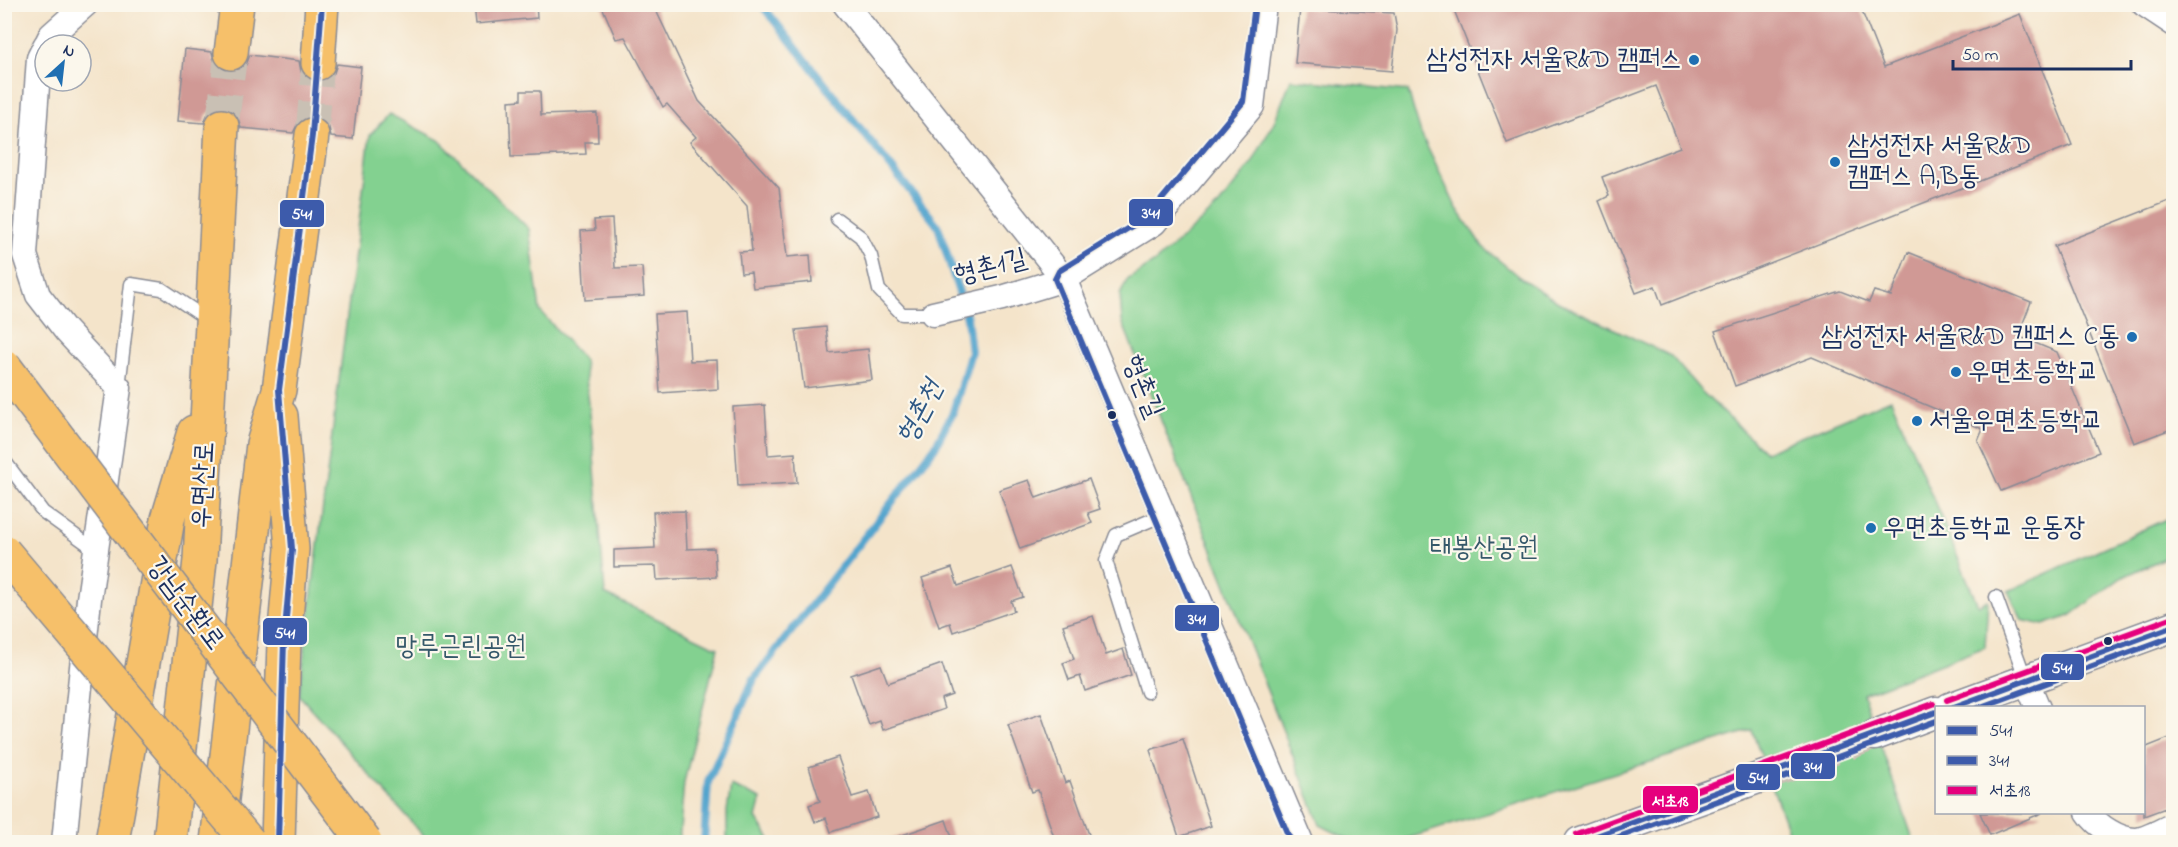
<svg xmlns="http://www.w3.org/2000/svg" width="2178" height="847" viewBox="0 0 2178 847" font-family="'Indie Flower','Poor Story',sans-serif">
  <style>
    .green { fill: #83d190; stroke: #4f8077; stroke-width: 1.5 }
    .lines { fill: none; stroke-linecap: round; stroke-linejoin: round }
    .stream { stroke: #52a4cd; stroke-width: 8 }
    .building { fill: #d09995 }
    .tertiary-tunnel { stroke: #c9c0b4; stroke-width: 30; stroke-dasharray: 30 15; stroke-linecap: butt }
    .trunk-tunnel { stroke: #c9c0b4; stroke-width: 33; stroke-dasharray: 33 16; stroke-linecap: butt }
    .service-casing { stroke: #888a94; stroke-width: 15 }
    .minor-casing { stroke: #888a94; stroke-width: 27 }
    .tertiary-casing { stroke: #888a94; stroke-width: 33 }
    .trunk-casing { stroke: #888a94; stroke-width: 36 }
    .service { stroke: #fff; stroke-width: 12 }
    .minor { stroke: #fff; stroke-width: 24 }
    .tertiary { stroke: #fff; stroke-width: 30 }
    .trunk { stroke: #f6c06b; stroke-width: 33 }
    .trunk-bridge-casing { stroke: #888a94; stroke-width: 36; stroke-linecap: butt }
    .trunk-bridge { stroke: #f6c06b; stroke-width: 33 }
    .bus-1-casing { stroke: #fbf7ec; stroke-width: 10 }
    .bus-2-casing { stroke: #fbf7ec; stroke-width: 10 }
    .bus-3-casing { stroke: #fbf7ec; stroke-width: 10 }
    .bus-1 { stroke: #3d5bab; stroke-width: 6 }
    .bus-2 { stroke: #3d5bab; stroke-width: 6 }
    .bus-3 { stroke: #e5007d; stroke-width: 6 }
    .poi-dot { fill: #1f6fb2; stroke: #fbf7ec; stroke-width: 2 }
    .bus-dot { fill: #1b2f5e; stroke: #fbf7ec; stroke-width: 2 }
    .labels { text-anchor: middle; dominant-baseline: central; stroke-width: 4.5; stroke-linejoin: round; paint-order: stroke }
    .poi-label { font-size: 27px; fill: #1b2f5e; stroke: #fbf7ec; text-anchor: start }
    .street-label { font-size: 27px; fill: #1b2f5e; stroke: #fbf7ec }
    .park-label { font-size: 27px; fill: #35586a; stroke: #fbf7ec }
    .water-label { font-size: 28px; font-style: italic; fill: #2e5885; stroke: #fbf7ec }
    .line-badge { stroke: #fbf7ec; stroke-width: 2 }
    .badge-label { font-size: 16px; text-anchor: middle; font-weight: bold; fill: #fff }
  </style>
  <rect width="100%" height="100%" fill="#fbf7ec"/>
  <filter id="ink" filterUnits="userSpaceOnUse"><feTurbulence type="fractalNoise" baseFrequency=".0167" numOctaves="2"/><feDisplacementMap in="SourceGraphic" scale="12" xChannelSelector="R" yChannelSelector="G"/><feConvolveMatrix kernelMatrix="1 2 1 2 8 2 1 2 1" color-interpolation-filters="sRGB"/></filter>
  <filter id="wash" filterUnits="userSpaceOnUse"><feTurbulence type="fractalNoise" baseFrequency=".008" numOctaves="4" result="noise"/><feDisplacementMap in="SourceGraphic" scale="24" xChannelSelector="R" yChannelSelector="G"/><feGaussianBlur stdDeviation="1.35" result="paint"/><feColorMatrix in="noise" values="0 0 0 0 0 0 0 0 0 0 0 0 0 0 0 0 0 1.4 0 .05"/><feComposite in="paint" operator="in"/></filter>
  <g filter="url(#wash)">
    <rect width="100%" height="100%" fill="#f4e4ca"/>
    <g class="green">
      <path d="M 1291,79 L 1408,91 L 1421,134 L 1456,207 L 1482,246 L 1519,277 L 1558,302 L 1671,356 L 1700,390 L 1765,452 L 1891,399 L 1978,605 L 1988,600 L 1985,647 L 1863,694 L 1914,842 L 1784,842 L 1791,839 L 1752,730 L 1396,842 L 1354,842 L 1320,825 L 1122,321 L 1120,295 L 1127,280 L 1155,262 L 1219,205 L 1252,163 L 1275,120 Z"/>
      <path d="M 389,114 L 439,140 L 529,229 L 540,311 L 584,360 L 592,431 L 605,594 L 718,648 L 684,782 L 679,842 L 429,842 L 299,695 L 370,135 Z"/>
      <path d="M 2173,516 L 2173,554 L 2121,578 L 2070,616 L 2043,625 L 2022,620 L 2008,591 Z"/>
      <path d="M 731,786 L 761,799 L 756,818 L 772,842 L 727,842 L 727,811 Z"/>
    </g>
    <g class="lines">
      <path class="stream" d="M 704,842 L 708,782 L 754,679 L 935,447 L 953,412 L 971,352 L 967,318 L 938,226 L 761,4"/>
    </g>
    <g id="blocks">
      <g class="building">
        <path d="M 474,4 L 536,4 L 537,18 L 476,24 Z"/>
        <path d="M 601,4 L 653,4 L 699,101 L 779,188 L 787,257 L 810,255 L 812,282 L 753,288 L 751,272 L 741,273 L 739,252 L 752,251 L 747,206 L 690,142 L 696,137 L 667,104 L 663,107 L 625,37 L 616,39 Z"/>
        <path d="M 1469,4 L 1859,4 L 1884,67 L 2020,14 L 2072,145 L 1662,305 L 1655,286 L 1636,293 L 1599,201 L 1609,196 L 1602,177 L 1680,147 L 1656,86 L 1507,143 L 1454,10 Z"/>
        <path d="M 1300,8 L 1394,13 L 1397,30 L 1392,71 L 1295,63 Z"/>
        <path d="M 185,49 L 212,52 L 214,61 L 219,68 L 229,72 L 239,70 L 246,65 L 250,55 L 299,61 L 301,72 L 308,79 L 316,82 L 327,80 L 334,73 L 337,64 L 361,67 L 353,139 L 331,137 L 329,127 L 324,121 L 314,116 L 304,118 L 298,123 L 293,133 L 241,128 L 238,117 L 232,110 L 224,107 L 213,110 L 207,115 L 204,123 L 178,121 Z"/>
        <path d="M 521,91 L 540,91 L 541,115 L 597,113 L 598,142 L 585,142 L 586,154 L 511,157 L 509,101 L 521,100 Z"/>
        <path d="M 2174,199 L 2174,428 L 2134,443 L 2054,246 Z"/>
        <path d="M 612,219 L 615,268 L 642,267 L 644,296 L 585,300 L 581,231 L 595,230 L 594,220 Z"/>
        <path d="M 1908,252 L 2031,302 L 2018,336 L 2057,352 L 2099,452 L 2001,491 L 1978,441 L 1983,429 L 1812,357 L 1735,386 L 1715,331 L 1840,291 L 1869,302 L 1874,291 L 1891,296 Z"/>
        <path d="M 687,312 L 690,361 L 717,360 L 718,389 L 660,393 L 655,314 Z"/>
        <path d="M 826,327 L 829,353 L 868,349 L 872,380 L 804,388 L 796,330 Z"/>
        <path d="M 765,405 L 768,455 L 795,453 L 797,483 L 738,486 L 733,407 Z"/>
        <path d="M 1089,479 L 1100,509 L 1088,513 L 1092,523 L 1020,549 L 999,490 L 1029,480 L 1036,498 Z"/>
        <path d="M 685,511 L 687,549 L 714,548 L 716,577 L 657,580 L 656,566 L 614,567 L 614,550 L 655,548 L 653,512 Z"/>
        <path d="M 1012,567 L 1023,597 L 1011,601 L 1014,611 L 953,632 L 950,623 L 939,627 L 922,578 L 952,568 L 958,586 Z"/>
        <path d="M 1093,616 L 1106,655 L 1123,649 L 1131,675 L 1085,691 L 1080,676 L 1069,680 L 1063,663 L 1074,659 L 1063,625 Z"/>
        <path d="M 942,664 L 952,695 L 941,699 L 944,709 L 883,730 L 880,721 L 869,725 L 851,675 L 881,665 L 888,683 Z"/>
        <path d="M 1041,714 L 1065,783 L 1070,781 L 1092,843 L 1056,843 L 1038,790 L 1032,792 L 1008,725 Z"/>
        <path d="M 2174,736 L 2174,805 L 2144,816 L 2144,748 Z"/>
        <path d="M 1183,739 L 1211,826 L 1179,837 L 1150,750 Z"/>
        <path d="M 838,757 L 852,797 L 869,792 L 877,817 L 831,832 L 826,818 L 815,822 L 809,805 L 820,801 L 809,767 Z"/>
        <path d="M 1980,813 L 2042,813 L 1990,835 Z"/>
        <path d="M 946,820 L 954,843 L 889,843 L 888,840 Z"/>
      </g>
    </g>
  </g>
  <g filter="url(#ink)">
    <use href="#blocks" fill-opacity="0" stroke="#888a94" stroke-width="1.5"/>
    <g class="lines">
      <path class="tertiary-tunnel" d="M 1764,776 L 1875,735"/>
      <g class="trunk-tunnel">
        <path d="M 222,126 L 231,53"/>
        <path d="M 312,135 L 318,63"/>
      </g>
      <g class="service-casing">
        <g id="service">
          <path d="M 837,219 L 861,237 L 871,256 L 879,290 L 902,314 L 933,314"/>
          <path d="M 119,387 L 131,284 L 162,289 L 210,321"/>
          <path d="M 4,460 L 43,512 L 97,551"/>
          <path d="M 1996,597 L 2026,680"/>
          <path d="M 1147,692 L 1106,561 L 1116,535 L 1163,515"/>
        </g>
      </g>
      <g class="minor-casing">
        <g id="minor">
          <path d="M 845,4 L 1064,279 L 1301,842"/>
          <path d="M 2144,4 L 2174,24"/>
          <path d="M 46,45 L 51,35 L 86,4"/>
          <path d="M 45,46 L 39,58 L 25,255 L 38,295 L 66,331 L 119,388 L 89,599 L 64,842"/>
          <path d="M 933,314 L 1002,298 L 1064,279 L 1154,223 L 1252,106 L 1264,4"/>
          <path d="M 2026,680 L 2038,708"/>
          <path d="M 2088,812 C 2097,826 2120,841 2137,840 C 2147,839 2164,829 2174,825"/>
        </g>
      </g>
      <g class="tertiary-casing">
        <g id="tertiary">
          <path d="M 1950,708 L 2174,626"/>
          <path d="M 1875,735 L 1936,712"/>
          <path d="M 1580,842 L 1764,776"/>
        </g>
      </g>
      <g class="trunk-casing">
        <g id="trunk">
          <path d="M 231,53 L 237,4"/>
          <path d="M 318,63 L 322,4"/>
          <path d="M 112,842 L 168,519 L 194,432"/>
          <path d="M 170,842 L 200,560 L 222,126"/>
          <path d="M 217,842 L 263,444 L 279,390 L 312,135"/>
          <path d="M 278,842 L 284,641 L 292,549 L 281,416"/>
        </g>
      </g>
      <use href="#service" class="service"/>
      <use href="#minor" class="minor"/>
      <use href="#tertiary" class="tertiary"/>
      <use href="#trunk" class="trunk"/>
      <g class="trunk-bridge-casing">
        <g id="trunk-bridge">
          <path d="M 4,366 L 365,842"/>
          <path d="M 4,552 L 249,842"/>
        </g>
      </g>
      <use href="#trunk-bridge" class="trunk-bridge"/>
      <g class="bus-1-casing">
        <g id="bus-1">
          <path d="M 1951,708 L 2174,626"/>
          <path d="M 278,842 L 284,641 L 292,549 L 279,390 L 312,135 L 322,4"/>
          <path d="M 1580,842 L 1936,712"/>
        </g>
      </g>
      <g class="bus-2-casing">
        <g id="bus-2">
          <path d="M 1255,4 L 1243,102 L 1148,216 L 1059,271 L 1055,279 L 1291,842"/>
          <path d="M 1978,708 L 2174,636"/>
          <path d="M 1605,842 L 1936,721"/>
        </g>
      </g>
      <g class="bus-3-casing">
        <g id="bus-3">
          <path d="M 1947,700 L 2171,618"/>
          <path d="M 1577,834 L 1933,704"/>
        </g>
      </g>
      <use href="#bus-1" class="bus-1"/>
      <use href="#bus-2" class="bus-2"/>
      <use href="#bus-3" class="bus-3"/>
    </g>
  </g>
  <g class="poi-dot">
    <circle cx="1694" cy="60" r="6"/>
    <circle cx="1835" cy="162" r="6"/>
    <circle cx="2132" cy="337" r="6"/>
    <circle cx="1956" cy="372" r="6"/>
    <circle cx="1917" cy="421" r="6"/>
    <circle cx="1871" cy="528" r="6"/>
  </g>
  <g class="bus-dot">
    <circle cx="1112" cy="415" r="5"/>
    <circle cx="2108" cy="641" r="5"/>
  </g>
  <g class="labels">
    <g class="poi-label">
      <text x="1682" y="60" text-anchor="end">삼성전자 서울R&amp;D 캠퍼스</text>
      <text x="1847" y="146">삼성전자 서울R&amp;D<tspan x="1847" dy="31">캠퍼스 A,B동</tspan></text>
      <text x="2120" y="337" text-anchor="end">삼성전자 서울R&amp;D 캠퍼스 C동</text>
      <text x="1968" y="372">우면초등학교</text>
      <text x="1929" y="421">서울우면초등학교</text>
      <text x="1883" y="528">우면초등학교 운동장</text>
    </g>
    <g class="street-label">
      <text transform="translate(991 268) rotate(-15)">형촌1길</text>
      <text transform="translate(1142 387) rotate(67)">형촌길</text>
      <text transform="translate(204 485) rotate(-87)">우면산로</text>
      <text transform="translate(185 604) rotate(53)">강남순환로</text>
    </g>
    <g class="park-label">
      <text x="1484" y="548">태봉산공원</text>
      <text x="461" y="647">망루근린공원</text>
    </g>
    <g class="water-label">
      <text transform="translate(921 413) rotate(-63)">형촌천</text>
    </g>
  </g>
  <g class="line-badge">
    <rect x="1128" y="198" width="46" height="29" rx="6" fill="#3d5bab"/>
    <rect x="279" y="199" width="46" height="29" rx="6" fill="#3d5bab"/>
    <rect x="1174" y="604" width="46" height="28" rx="6" fill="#3d5bab"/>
    <rect x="262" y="617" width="46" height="29" rx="6" fill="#3d5bab"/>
    <rect x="2040" y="653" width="45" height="28" rx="6" fill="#3d5bab"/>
    <rect x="1790" y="752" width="46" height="28" rx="6" fill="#3d5bab"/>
    <rect x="1735" y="763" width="46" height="28" rx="6" fill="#3d5bab"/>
    <rect x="1642" y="785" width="57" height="29" rx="6" fill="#e5007d"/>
  </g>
  <g class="badge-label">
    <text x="1151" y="218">341</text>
    <text x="302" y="219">541</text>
    <text x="1197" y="624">341</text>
    <text x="285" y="638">541</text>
    <text x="2062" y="673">541</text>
    <text x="1813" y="772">341</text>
    <text x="1758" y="783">541</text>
    <text x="1670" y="806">서초18</text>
  </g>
  <rect width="2178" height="847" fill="none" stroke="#fbf7ec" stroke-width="24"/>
  <rect x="1935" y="706" width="210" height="108" fill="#fbf7ec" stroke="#a1a7b3" stroke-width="1.5"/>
  <rect x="1947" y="726" width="30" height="9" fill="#3d5bab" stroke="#a1a7b3" stroke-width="1.5"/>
  <text x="1989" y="736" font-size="18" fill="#1b2f5e">541</text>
  <rect x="1947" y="756" width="30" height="9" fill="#3d5bab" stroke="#a1a7b3" stroke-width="1.5"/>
  <text x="1989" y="766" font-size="18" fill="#1b2f5e">341</text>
  <rect x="1947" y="786" width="30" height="9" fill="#e5007d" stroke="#a1a7b3" stroke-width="1.5"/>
  <text x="1989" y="796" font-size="18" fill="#1b2f5e">서초18</text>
  <g transform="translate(63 63) rotate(27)"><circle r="28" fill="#fbf7ec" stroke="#a1a7b3" stroke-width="1.5"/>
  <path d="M0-4.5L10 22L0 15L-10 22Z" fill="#1f6fb2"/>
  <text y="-9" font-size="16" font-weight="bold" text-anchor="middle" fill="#1b2f5e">N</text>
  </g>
  <path d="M1953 60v9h178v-9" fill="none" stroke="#1b2f5e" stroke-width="3"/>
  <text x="1962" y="60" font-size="18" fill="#1b2f5e" stroke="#fbf7ec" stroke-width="4.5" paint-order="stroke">50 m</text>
</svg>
